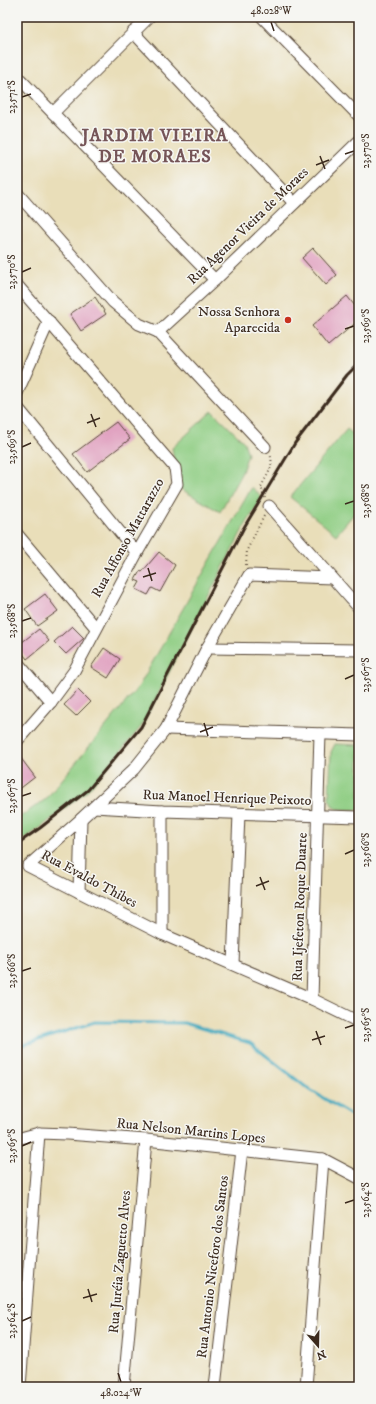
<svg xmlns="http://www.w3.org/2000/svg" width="376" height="1404" viewBox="0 0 376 1404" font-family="'IM FELL DW Pica',serif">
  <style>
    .green { fill: #90ce84; stroke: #667c51 }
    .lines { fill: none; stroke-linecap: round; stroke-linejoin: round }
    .stream { stroke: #3ea8be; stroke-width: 3 }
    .building { fill: #e1a3c1 }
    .street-casing { stroke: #554535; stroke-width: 13 }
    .path { stroke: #554535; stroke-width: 2; stroke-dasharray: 1 3; stroke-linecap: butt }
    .street { stroke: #fff; stroke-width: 11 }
    .rail { stroke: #3b2a1e; stroke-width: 3 }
    .ticks { fill: none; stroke: #3b2a1e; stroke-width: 1.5 }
    .poi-dot { fill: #c8321e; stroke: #f6f6f2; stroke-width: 1.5 }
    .labels { text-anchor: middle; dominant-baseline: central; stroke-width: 3; stroke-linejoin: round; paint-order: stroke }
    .street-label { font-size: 14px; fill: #3b2a1e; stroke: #f6f6f2 }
    .poi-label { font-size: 14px; fill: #3b2a1e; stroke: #f6f6f2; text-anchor: end }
    .district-label { font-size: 18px; font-weight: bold; letter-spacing: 1px; fill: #755457; stroke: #f6f6f2 }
    .neatline { fill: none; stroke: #3b2a1e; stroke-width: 1.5 }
    .ticks-label { font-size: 10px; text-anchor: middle; fill: #3b2a1e }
  </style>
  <rect width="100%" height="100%" fill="#f6f6f2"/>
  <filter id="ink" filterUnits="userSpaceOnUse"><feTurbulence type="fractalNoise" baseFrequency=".025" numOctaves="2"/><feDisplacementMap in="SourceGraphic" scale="8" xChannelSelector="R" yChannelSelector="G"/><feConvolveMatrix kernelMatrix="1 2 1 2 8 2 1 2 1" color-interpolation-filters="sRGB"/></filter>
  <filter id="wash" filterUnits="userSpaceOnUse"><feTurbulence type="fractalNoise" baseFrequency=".012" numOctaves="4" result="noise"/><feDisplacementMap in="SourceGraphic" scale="16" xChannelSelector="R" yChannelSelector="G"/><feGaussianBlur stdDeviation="0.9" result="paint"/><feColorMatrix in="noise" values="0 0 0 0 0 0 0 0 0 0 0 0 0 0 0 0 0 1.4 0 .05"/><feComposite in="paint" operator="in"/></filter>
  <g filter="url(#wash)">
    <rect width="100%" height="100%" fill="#e9deb9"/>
    <g class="green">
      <path d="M 212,411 L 244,442 L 248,454 L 242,472 L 220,512 L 176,486 L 175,468 L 172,448 Z"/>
      <path d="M 347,429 L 359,439 L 359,508 L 336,535 L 290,497 Z"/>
      <path d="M 252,487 L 262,498 L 243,529 L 141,727 L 88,790 L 40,828 L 17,844 L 17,819 L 46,799 L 139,686 Z"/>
      <path d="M 335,744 L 359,745 L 359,810 L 338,809 L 333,807 L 329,799 L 331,752 Z"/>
    </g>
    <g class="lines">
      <path class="stream" d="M 17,1047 L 95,1022 L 184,1023 L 250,1043 L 307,1088 L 359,1120"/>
    </g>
    <g id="blocks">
      <g class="building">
        <path d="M 313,248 L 337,275 L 326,285 L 302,258 Z"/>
        <path d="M 347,296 L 359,311 L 359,320 L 328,346 L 312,326 Z"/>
        <path d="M 95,297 L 106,314 L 81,331 L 70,314 Z"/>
        <path d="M 116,422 L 130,439 L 87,472 L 73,454 Z"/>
        <path d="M 159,552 L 175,565 L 160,592 L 152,588 L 148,595 L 136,589 L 140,582 L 135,580 L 140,571 L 142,572 Z"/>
        <path d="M 45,594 L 58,611 L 37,626 L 25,609 Z"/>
        <path d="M 72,626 L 84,638 L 66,654 L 54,642 Z"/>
        <path d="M 39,629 L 49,641 L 27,659 L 17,646 Z"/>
        <path d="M 104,648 L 120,659 L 108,678 L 91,667 Z"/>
        <path d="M 78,690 L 90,702 L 76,716 L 64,705 Z"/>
        <path d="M 17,753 L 35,777 L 17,791 Z"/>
      </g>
    </g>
  </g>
  <g filter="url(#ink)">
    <use href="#blocks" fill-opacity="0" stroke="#554535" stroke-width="1"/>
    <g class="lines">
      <g class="street-casing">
        <g id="street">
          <path d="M 262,17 L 359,116"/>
          <path d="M 133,32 L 294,203"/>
          <path d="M 17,76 L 215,280"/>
          <path d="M 53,113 L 149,17"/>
          <path d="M 17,193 L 113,302 L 139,324 L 158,332 L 265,447"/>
          <path d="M 17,285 L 175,468 L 177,484 L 137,553 L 74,671 L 51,702 L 17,741"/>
          <path d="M 158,332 L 215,280 L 359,141"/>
          <path d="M 17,393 L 49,321"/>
          <path d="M 17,407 L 137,553"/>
          <path d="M 269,506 L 359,608"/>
          <path d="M 17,534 L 96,628"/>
          <path d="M 332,578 L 249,575 L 207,648 L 166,729 L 134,769 L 81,819 L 28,866 L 162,934 L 312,999 L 359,1022"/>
          <path d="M 207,648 L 359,650"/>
          <path d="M 17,662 L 51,702"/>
          <path d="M 166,729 L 359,735"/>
          <path d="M 94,807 L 162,811 L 359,817"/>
          <path d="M 79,892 L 81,819"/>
          <path d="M 162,934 L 162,811"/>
          <path d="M 233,964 L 239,814"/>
          <path d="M 312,999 L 320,734"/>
          <path d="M 17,1139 L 39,1133 L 67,1134 L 146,1140 L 323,1159 L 359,1178"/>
          <path d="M 20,1387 L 39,1133"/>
          <path d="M 124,1387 L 146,1140"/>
          <path d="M 215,1387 L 242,1150"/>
          <path d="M 306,1387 L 323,1159"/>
        </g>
      </g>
      <g class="path">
        <path d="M 265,498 L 261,487 C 266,476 275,467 270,454"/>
        <path d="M 246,565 L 247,550 L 264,516"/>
      </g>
      <use href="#street" class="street"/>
      <path class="rail" d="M 17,844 L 40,828 L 88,790 L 141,727 L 243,529 L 295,443 L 347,375 L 359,363"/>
    </g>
  </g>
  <path class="ticks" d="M 271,22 L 274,31M 22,97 L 31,94M 345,154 L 354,151M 320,156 L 325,169M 316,165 L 329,160M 22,272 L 31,268M 345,329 L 354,326M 91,414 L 96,427M 87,423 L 100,418M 22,447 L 31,443M 345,504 L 354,501M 148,568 L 152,581M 143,577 L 156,573M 22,621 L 31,618M 345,679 L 354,675M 204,723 L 208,736M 200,732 L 213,727M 22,796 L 31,793M 345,854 L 354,850M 260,877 L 265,890M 256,886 L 269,881M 22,971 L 31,968M 345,1028 L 354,1025M 316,1031 L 321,1045M 312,1040 L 325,1036M 22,1146 L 31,1142M 345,1203 L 354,1200M 88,1289 L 92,1302M 83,1298 L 97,1294M 22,1321 L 31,1317M 118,1373 L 121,1382"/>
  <circle class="poi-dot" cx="288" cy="320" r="4"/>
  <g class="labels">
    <g class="street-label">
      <text transform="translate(248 226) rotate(-44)">Rua Agenor Vieira de Moraes</text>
      <text transform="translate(128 538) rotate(-61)">Rua Affonso Mattarazzo</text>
      <text transform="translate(227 798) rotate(2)">Rua Manoel Henrique Peixoto</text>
      <text transform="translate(89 879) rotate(28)">Rua Evaldo Thibes</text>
      <text transform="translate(300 907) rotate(-88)">Rua Ijefeton Roque Duarte</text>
      <text transform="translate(191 1131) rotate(6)">Rua Nelson Martins Lopes</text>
      <text transform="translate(120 1262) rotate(-85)">Rua Juréia Zaguetto Alves</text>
      <text transform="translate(213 1267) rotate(-83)">Rua Antonio Niceforo dos Santos</text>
    </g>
    <g class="poi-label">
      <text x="280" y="312">Nossa Senhora<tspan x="280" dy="16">Aparecida</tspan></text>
    </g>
    <g class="district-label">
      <text x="155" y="136">JARDIM VIEIRA<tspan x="155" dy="21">DE MORAES</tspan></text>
    </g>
  </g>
  <rect width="376" height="1404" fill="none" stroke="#f6f6f2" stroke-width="44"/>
  <g transform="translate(318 1346) rotate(160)" stroke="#f6f6f2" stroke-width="3" paint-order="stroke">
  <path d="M0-3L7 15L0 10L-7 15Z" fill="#3b2a1e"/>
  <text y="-6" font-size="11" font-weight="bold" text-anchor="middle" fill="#3b2a1e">N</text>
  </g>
  <rect x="22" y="22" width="332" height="1360" class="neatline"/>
  <g class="ticks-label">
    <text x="271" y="14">48.028°W</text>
    <text transform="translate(11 97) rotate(-90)" y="4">23.571°S</text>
    <text transform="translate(365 151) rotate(-90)" y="4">23.570°S</text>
    <text transform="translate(11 272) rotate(-90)" y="4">23.570°S</text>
    <text transform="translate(365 326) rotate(-90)" y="4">23.569°S</text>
    <text transform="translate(11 447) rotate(-90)" y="4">23.569°S</text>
    <text transform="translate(365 501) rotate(-90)" y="4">23.568°S</text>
    <text transform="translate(11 621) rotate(-90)" y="4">23.568°S</text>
    <text transform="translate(365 675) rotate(-90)" y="4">23.567°S</text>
    <text transform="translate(11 796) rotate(-90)" y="4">23.567°S</text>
    <text transform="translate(365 850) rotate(-90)" y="4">23.566°S</text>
    <text transform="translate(11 971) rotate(-90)" y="4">23.566°S</text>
    <text transform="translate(365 1025) rotate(-90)" y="4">23.565°S</text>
    <text transform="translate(11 1146) rotate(-90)" y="4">23.565°S</text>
    <text transform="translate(365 1200) rotate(-90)" y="4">23.564°S</text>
    <text transform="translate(11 1321) rotate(-90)" y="4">23.564°S</text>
    <text x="121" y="1396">48.024°W</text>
  </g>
</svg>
